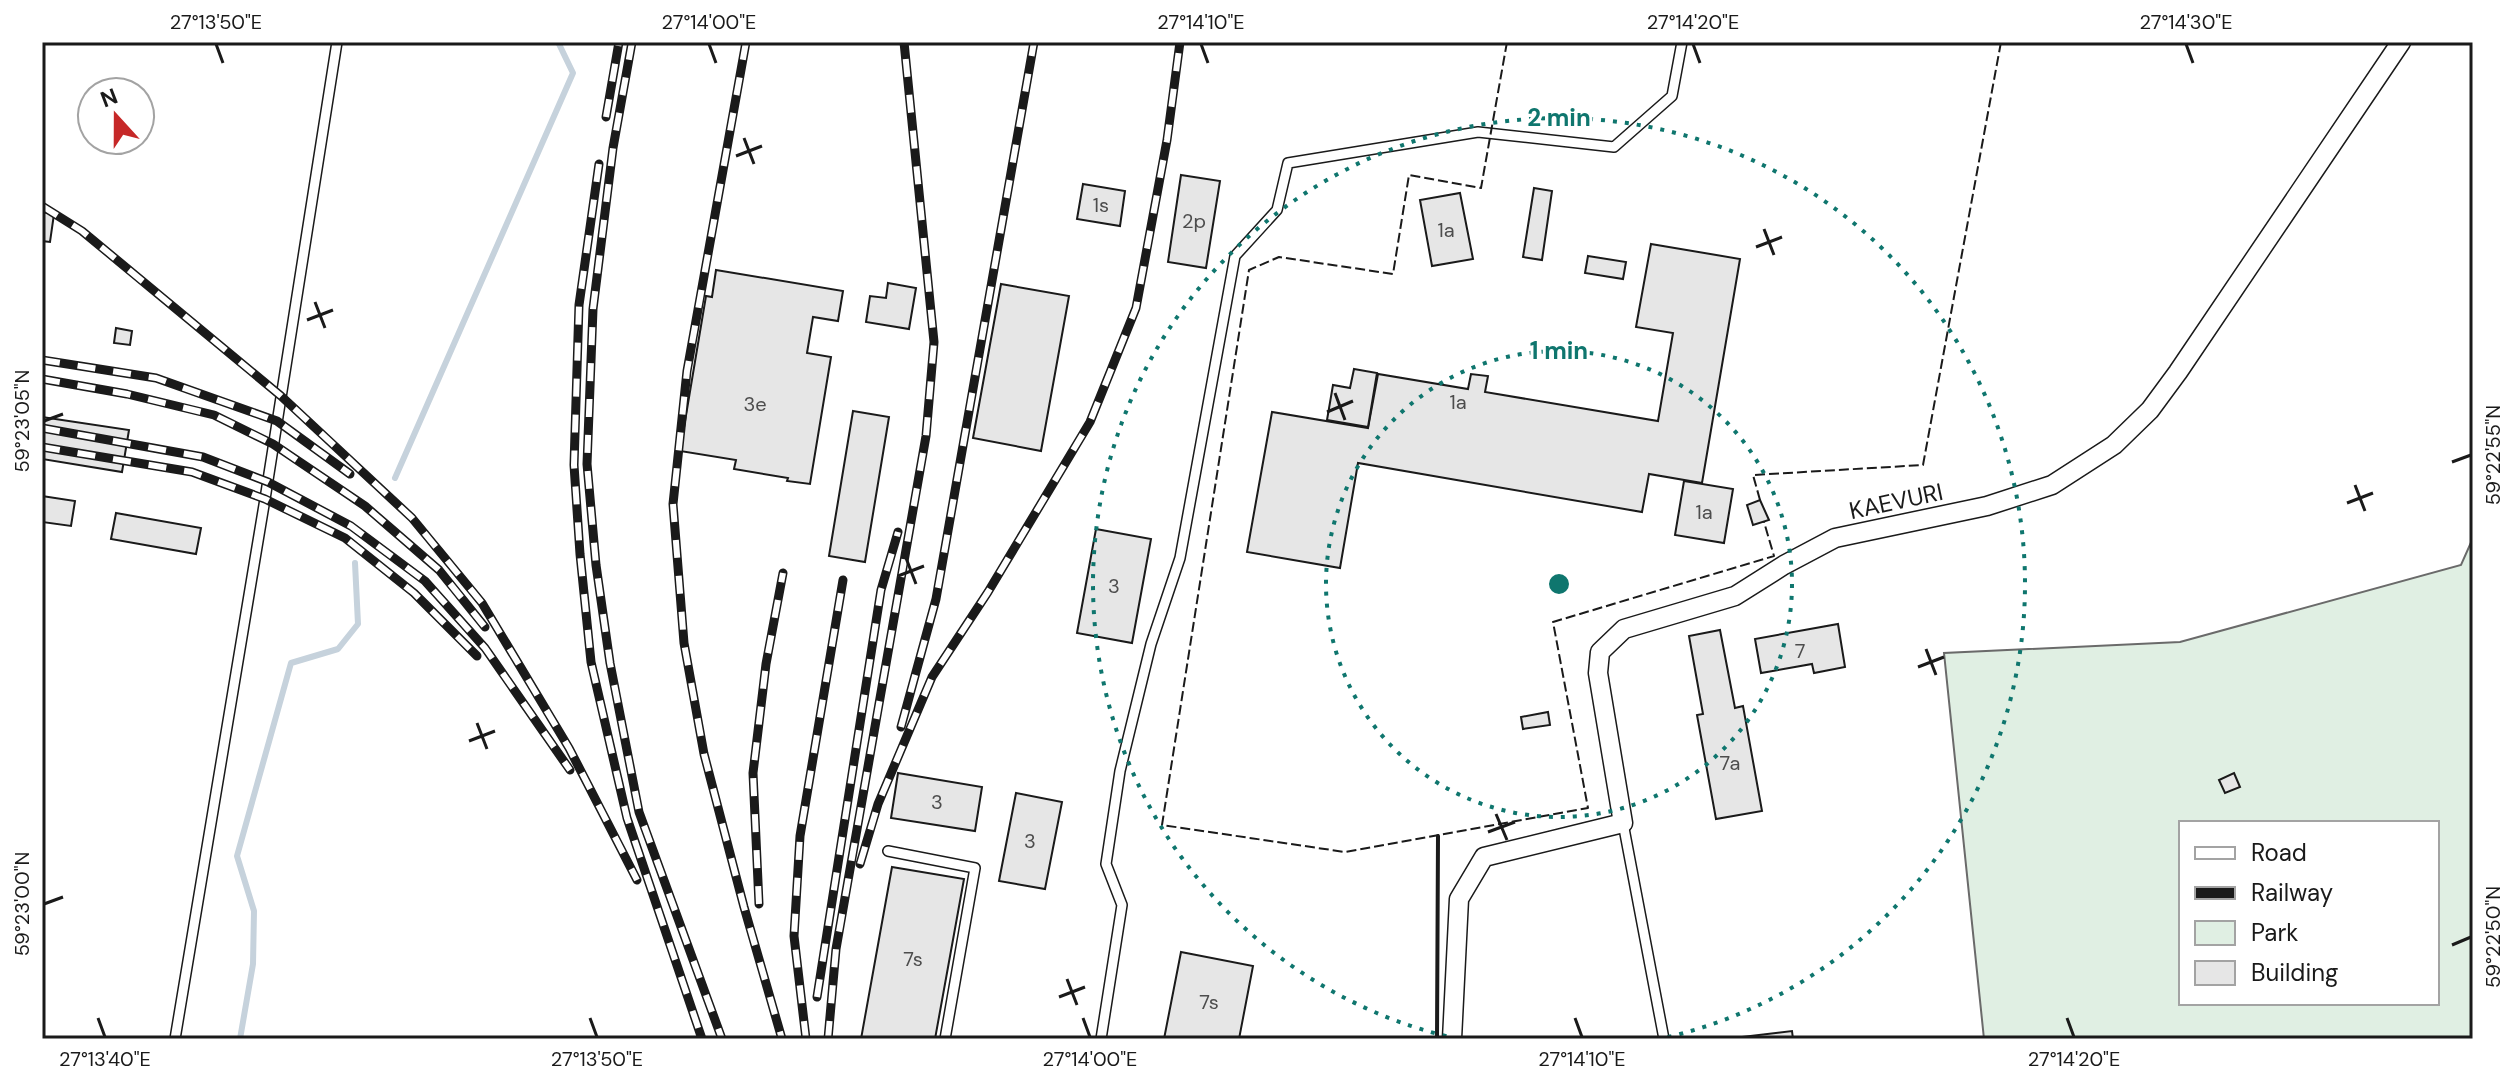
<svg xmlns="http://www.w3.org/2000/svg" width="2515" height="1081" viewBox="0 0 2515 1081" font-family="'DM Sans',sans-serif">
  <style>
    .green { fill: #e0efe3; stroke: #6a6a6a; stroke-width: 2; fill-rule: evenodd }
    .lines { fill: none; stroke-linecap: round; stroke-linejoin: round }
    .stream { stroke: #c6d2dc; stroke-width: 6 }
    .building { fill: #e6e6e6; stroke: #1a1a1a; stroke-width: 2 }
    .lane-casing { stroke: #1a1a1a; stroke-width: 12 }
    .street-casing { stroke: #1a1a1a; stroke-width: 21 }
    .lane { stroke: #fff; stroke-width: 9 }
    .street { stroke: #fff; stroke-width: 18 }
    .rail-casing { stroke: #1a1a1a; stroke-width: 9 }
    .rail { stroke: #fff; stroke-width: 6; stroke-dasharray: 18; stroke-linecap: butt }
    .fence { stroke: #1a1a1a; stroke-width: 2; stroke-dasharray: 10 4; stroke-linecap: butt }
    .wall { stroke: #1a1a1a; stroke-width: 4 }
    .ticks { fill: none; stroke: #1a1a1a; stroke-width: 3 }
    .ring { fill: none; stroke: #0f766e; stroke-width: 4; stroke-dasharray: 4 8 }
    .labels { text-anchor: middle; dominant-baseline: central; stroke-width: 6; stroke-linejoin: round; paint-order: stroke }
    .number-label { font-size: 20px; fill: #4d4d4d }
    .street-label { font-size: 24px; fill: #1a1a1a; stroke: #fff }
    .centre { fill: #0f766e; stroke: #fff; stroke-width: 4 }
    .ring-label { font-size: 24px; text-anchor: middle; font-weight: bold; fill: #0f766e; stroke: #fff; stroke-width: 6; stroke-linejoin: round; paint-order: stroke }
    .neatline { fill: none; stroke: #1a1a1a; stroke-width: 3 }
    .ticks-label { font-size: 20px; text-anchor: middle; fill: #1a1a1a }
  </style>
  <rect width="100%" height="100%" fill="#fff"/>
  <path class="green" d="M 2473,538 L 2473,1039 L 1984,1039 L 1944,653 L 2180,642 L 2461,565 ZM 2181,823 L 2437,823 L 2437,1003 L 2181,1003 Z"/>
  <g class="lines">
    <g class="stream">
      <path d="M 395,478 L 573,73 L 558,42"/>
      <path d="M 240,1039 L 253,964 L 254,911 L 237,856 L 291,663 L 338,649 L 358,624 L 355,563"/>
    </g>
  </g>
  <g class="building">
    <path d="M 1181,175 L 1220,181 L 1206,268 L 1168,262 Z"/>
    <path d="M 1083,184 L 1125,191 L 1120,226 L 1077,219 Z"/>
    <path d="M 1534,188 L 1552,191 L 1542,260 L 1523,257 Z"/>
    <path d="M 1460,193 L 1473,259 L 1432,266 L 1420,200 Z"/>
    <path d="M 42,212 L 54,214 L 50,242 L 42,241 Z"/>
    <path d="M 1651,244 L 1740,259 L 1702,483 L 1649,474 L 1642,512 L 1358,463 L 1340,568 L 1247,552 L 1272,412 L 1368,428 L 1378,374 L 1468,389 L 1471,374 L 1488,376 L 1485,392 L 1658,421 L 1673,333 L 1636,327 Z"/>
    <path d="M 1588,256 L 1626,262 L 1623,279 L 1585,273 Z"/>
    <path d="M 716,270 L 843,291 L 838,321 L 813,317 L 807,353 L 831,357 L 810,484 L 787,481 L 788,478 L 734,469 L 736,460 L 680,451 L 706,296 L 712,297 Z"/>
    <path d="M 888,283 L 916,288 L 909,329 L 866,322 L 870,296 L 886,298 Z"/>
    <path d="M 1001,284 L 1069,296 L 1041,451 L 973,438 Z"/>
    <path d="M 116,328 L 132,331 L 130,345 L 114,343 Z"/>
    <path d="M 1354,369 L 1377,373 L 1368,427 L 1327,420 L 1333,385 L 1350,388 Z"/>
    <path d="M 853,411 L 889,417 L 865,562 L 829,556 Z"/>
    <path d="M 42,417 L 129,430 L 122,472 L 42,459 Z"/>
    <path d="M 1684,481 L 1733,489 L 1724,543 L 1675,535 Z"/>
    <path d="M 42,496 L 75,501 L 71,526 L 42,522 Z"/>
    <path d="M 1760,500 L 1769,520 L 1753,525 L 1747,505 Z"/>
    <path d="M 116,513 L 201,528 L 196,554 L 111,539 Z"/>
    <path d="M 1096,529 L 1151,539 L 1132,643 L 1077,633 Z"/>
    <path d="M 1838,624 L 1845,667 L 1814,673 L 1812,664 L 1761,673 L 1755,639 Z"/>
    <path d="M 1720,630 L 1735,708 L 1743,706 L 1762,811 L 1716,819 L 1697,715 L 1703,714 L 1689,636 Z"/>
    <path d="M 1548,712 L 1550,725 L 1523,729 L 1521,717 Z"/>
    <path d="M 898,773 L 982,787 L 975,831 L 891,818 Z"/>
    <path d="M 2234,773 L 2240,787 L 2225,793 L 2219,780 Z"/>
    <path d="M 1016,793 L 1062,802 L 1045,889 L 999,881 Z"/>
    <path d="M 892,867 L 964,879 L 935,1039 L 861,1039 Z"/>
    <path d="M 1181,952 L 1253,966 L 1239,1039 L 1164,1039 Z"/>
    <path d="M 1792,1031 L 1793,1039 L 1725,1039 Z"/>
  </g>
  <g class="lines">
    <g class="lane-casing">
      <g id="lane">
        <path d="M 1623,823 L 1664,1039"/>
        <path d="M 888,851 L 975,868 L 945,1039"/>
        <path d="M 175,1039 L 265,499 L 337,42"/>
        <path d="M 1101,1039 L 1122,905 L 1106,864 L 1120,771 L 1151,644 L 1180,558 L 1235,256 L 1277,210 L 1288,163 L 1478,132 L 1614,147 L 1672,96 L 1682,42"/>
      </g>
    </g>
    <g class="street-casing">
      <path id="street" d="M 1452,1039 L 1459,899 L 1484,857 L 1623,823 L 1598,673 L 1600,652 L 1624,629 L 1735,596 L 1784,565 L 1835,538 L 1987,506 L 2052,485 L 2114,445 L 2150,410 L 2178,372 L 2401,42"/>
    </g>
    <use href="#lane" class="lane"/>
    <use href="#street" class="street"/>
    <g class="rail-casing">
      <g id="rail">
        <path d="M 632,42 L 613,148 L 593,309 L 587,464 L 596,565 L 610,663 L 639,812 L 722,1039"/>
        <path d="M 746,42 L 687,371 L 673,504 L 684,643 L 704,754 L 744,907 L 782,1039"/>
        <path d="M 606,117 L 619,42"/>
        <path d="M 599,164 L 579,305 L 574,465 L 580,554 L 591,662 L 627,818 L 702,1039"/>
        <path d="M 42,206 L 82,231 L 281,396 L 412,518 L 482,603 L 569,748 L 637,880"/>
        <path d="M 42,360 L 156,378 L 277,421 L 350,474"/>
        <path d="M 42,379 L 127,394 L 214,415 L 273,444 L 365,506 L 439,570 L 485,627"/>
        <path d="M 42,428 L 203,457 L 268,482 L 351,526 L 425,581 L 485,648 L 570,770"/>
        <path d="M 42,447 L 192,472 L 265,499 L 345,538 L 414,593 L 477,656"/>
        <path d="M 901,727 L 936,599 L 1034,42"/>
        <path d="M 860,864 L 878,804 L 932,677 L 988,592 L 1090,422 L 1136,308 L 1167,140 L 1180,42"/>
        <path d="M 759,904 L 753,773 L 766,664 L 783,573"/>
        <path d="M 817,997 L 881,590 L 898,532"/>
        <path d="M 806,1039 L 794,936 L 800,836 L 843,580"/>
        <path d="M 828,1039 L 836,949 L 926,436 L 934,342 L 904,42"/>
      </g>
    </g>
    <use href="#rail" class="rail"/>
    <g class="fence">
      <path d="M 1507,42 L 1481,188 L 1409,175 L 1393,274 L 1279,257 L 1249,270 L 1162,825 L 1345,852 L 1588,808 L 1553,622 L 1774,556 L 1764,522"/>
      <path d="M 2298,42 L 2306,42"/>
      <path d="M 1760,500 L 1753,475 L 1923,465 L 2001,42"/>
    </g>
    <path class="wall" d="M 1437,1039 L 1438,836"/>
  </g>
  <path class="ticks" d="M 216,44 L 223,63M 709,44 L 716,63M 1201,44 L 1208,63M 1693,44 L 1700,63M 2186,44 L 2193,63M 744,138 L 754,164M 736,156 L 762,146M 1764,229 L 1774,255M 1756,247 L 1782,237M 315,302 L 325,328M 307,320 L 333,310M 1335,393 L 1345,420M 1327,412 L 1353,401M 44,421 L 63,414M 2452,462 L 2471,455M 2355,485 L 2365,511M 2347,503 L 2373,493M 906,558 L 916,584M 898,576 L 924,566M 1926,649 L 1936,675M 1918,667 L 1944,657M 477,723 L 487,749M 469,741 L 495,731M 1496,814 L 1507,840M 1488,832 L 1515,822M 44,904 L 63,897M 2452,945 L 2471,937M 1067,979 L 1077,1005M 1059,997 L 1085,987M 98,1018 L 105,1037M 590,1018 L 597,1037M 1083,1018 L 1090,1037M 1575,1018 L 1582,1037M 2067,1018 L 2074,1037"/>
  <g class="ring">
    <circle cx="1559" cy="584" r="233"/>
    <path d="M1458 1039A466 466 0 1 1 1660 1039"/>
  </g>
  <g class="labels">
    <g class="number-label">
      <text x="1101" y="205">1s</text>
      <text x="1194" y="221">2p</text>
      <text x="1446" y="230">1a</text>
      <text x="1458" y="402">1a</text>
      <text x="755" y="404">3e</text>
      <text x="1704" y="512">1a</text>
      <text x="1114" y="586">3</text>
      <text x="1800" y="651">7</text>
      <text x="1730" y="763">7a</text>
      <text x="937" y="802">3</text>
      <text x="1030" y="841">3</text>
      <text x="913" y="959">7s</text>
      <text x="1209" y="1002">7s</text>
    </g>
    <g class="street-label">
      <text transform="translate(1896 501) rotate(-12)">KAEVURI</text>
    </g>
  </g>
  <circle cx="1559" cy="584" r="12" class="centre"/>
  <g class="ring-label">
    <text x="1559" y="126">2 min</text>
    <text x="1559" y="359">1 min</text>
  </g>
  <rect width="2515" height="1081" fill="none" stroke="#ffffff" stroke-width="88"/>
  <rect x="2179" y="821" width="260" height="184" fill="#ffffff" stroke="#a3a3a3" stroke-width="2"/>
  <rect x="2195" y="847" width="40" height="12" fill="#ffffff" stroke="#a3a3a3" stroke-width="2"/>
  <text x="2251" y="861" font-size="24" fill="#1a1a1a">Road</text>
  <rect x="2195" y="887" width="40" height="12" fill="#1a1a1a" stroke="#a3a3a3" stroke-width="2"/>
  <text x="2251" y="901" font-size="24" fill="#1a1a1a">Railway</text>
  <rect x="2195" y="921" width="40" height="24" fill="#e0efe3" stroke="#a3a3a3" stroke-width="2"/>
  <text x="2251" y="941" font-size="24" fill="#1a1a1a">Park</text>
  <rect x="2195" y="961" width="40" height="24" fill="#e6e6e6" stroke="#a3a3a3" stroke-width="2"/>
  <text x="2251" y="981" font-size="24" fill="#1a1a1a">Building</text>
  <g transform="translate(116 116) rotate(339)"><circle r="38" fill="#ffffff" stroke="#a3a3a3" stroke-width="2"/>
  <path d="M0-6L14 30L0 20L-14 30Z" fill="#c62828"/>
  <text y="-12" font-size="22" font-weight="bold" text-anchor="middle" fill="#1a1a1a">N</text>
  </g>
  <rect x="44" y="44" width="2427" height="993" class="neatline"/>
  <g class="ticks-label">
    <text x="216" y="29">27°13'50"E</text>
    <text x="709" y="29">27°14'00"E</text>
    <text x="1201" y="29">27°14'10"E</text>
    <text x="1693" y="29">27°14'20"E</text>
    <text x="2186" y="29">27°14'30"E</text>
    <text transform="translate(22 421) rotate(-90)" y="7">59°23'05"N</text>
    <text transform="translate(2493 455) rotate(-90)" y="7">59°22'55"N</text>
    <text transform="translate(22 904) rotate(-90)" y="7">59°23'00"N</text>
    <text transform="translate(2493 937) rotate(-90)" y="7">59°22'50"N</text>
    <text x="105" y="1066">27°13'40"E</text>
    <text x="597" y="1066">27°13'50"E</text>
    <text x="1090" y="1066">27°14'00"E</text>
    <text x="1582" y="1066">27°14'10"E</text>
    <text x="2074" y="1066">27°14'20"E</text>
  </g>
</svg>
